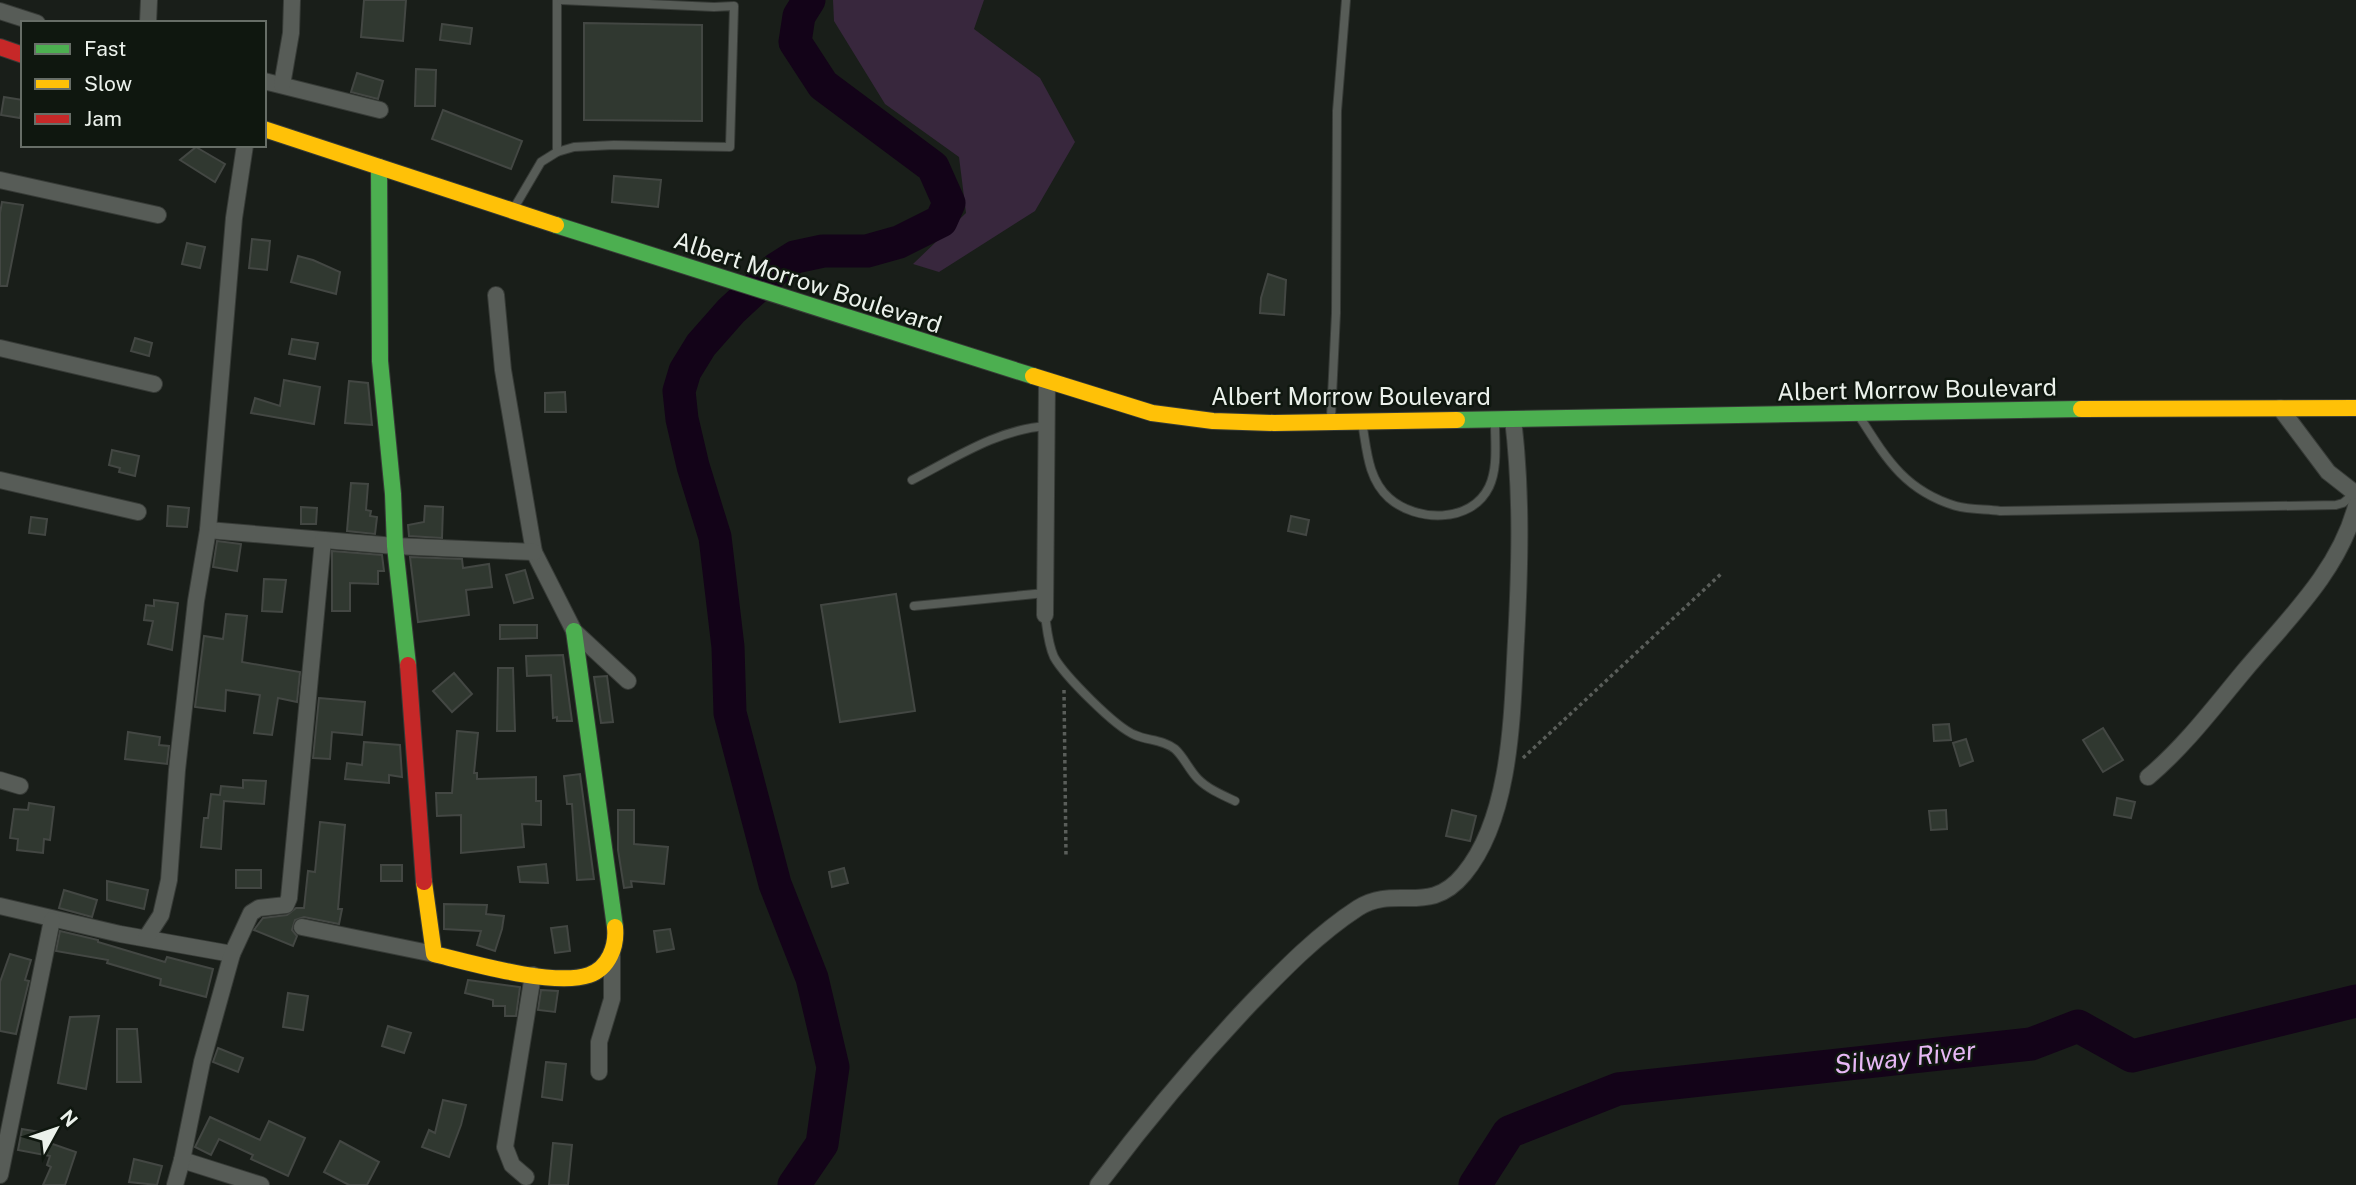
<svg xmlns="http://www.w3.org/2000/svg" width="2356" height="1185" viewBox="0 0 2356 1185" font-family="'Public Sans',sans-serif">
  <style>
    .green { fill: #38273d }
    .lines { fill: none; stroke-linecap: round; stroke-linejoin: round }
    .river { stroke: #130318; stroke-width: 33 }
    .building { fill: #303830; stroke: #434743; stroke-width: 2 }
    .lane-casing { stroke: #373b37; stroke-width: 10 }
    .street-casing { stroke: #373b37; stroke-width: 18 }
    .fast-casing { stroke: #373b37; stroke-width: 18 }
    .slow-casing { stroke: #373b37; stroke-width: 18 }
    .jam-casing { stroke: #373b37; stroke-width: 18 }
    .path { stroke: #5a5e5a; stroke-width: 3.5; stroke-dasharray: 3.5 3.5; stroke-linecap: butt }
    .lane { stroke: #575c57; stroke-width: 8 }
    .street { stroke: #575c57; stroke-width: 16 }
    .fast { stroke: #4caf50; stroke-width: 16 }
    .slow { stroke: #ffc107; stroke-width: 16 }
    .jam { stroke: #c62828; stroke-width: 16 }
    .labels { text-anchor: middle; dominant-baseline: central; stroke-width: 5; stroke-linejoin: round; paint-order: stroke }
    .street-label { font-size: 24px; fill: #ebf1eb; stroke: #0f170f }
    .water-label { font-size: 26px; font-style: italic; fill: #e7b8f5; stroke: #0f170f }
  </style>
  <rect width="100%" height="100%" fill="#191e19"/>
  <path class="green" d="M 833,0 L 984,0 L 974,29 L 1040,78 L 1075,142 L 1035,211 L 939,272 L 913,264 L 966,213 L 959,157 L 885,104 L 834,21 Z"/>
  <g class="lines">
    <g class="river">
      <path d="M 794,1185 L 822,1144 L 833,1067 L 812,978 L 775,884 L 730,713 L 728,647 L 715,537 L 693,466 L 682,419 L 679,391 L 685,371 L 701,345 L 731,311 L 776,269 L 795,257 L 823,251 L 867,251 L 899,242 L 941,221 L 949,203 L 933,167 L 823,85 L 795,42 L 799,16 L 809,0"/>
      <path d="M 1475,1185 L 1509,1132 L 1618,1089 L 2031,1044 L 2078,1026 L 2132,1056 L 2356,1001"/>
    </g>
  </g>
  <g class="building">
    <path d="M 364,0 L 406,0 L 403,41 L 361,37 Z"/>
    <path d="M 584,23 L 702,25 L 702,121 L 584,120 Z"/>
    <path d="M 442,24 L 472,28 L 470,44 L 440,40 Z"/>
    <path d="M 416,69 L 436,70 L 435,106 L 415,106 Z"/>
    <path d="M 357,73 L 383,81 L 378,99 L 351,92 Z"/>
    <path d="M 4,97 L 23,100 L 20,118 L 1,115 Z"/>
    <path d="M 443,110 L 522,141 L 511,169 L 432,139 Z"/>
    <path d="M 196,147 L 225,164 L 215,182 L 180,160 Z"/>
    <path d="M 614,176 L 661,180 L 658,207 L 612,202 Z"/>
    <path d="M 2,202 L 23,205 L 7,286 L 0,286 L 0,213 Z"/>
    <path d="M 252,239 L 270,241 L 267,270 L 249,268 Z"/>
    <path d="M 187,243 L 205,247 L 200,268 L 182,264 Z"/>
    <path d="M 298,256 L 313,260 L 340,272 L 336,294 L 291,282 Z"/>
    <path d="M 1268,274 L 1286,280 L 1284,315 L 1260,313 L 1261,298 Z"/>
    <path d="M 135,338 L 152,343 L 149,356 L 131,351 Z"/>
    <path d="M 292,339 L 318,343 L 315,359 L 289,354 Z"/>
    <path d="M 284,380 L 320,387 L 314,424 L 251,413 L 255,398 L 280,406 Z"/>
    <path d="M 349,381 L 368,383 L 372,425 L 345,423 Z"/>
    <path d="M 565,392 L 566,412 L 545,412 L 545,393 Z"/>
    <path d="M 112,450 L 139,456 L 135,476 L 119,472 L 120,468 L 109,465 Z"/>
    <path d="M 351,483 L 368,484 L 366,510 L 371,511 L 370,516 L 377,517 L 375,534 L 347,531 Z"/>
    <path d="M 168,506 L 189,508 L 187,527 L 167,526 Z"/>
    <path d="M 425,506 L 443,507 L 442,538 L 409,536 L 408,525 L 424,522 Z"/>
    <path d="M 301,507 L 317,508 L 316,524 L 301,524 Z"/>
    <path d="M 1291,516 L 1309,520 L 1306,535 L 1288,531 Z"/>
    <path d="M 31,517 L 47,519 L 45,535 L 29,533 Z"/>
    <path d="M 217,541 L 241,544 L 237,571 L 213,567 Z"/>
    <path d="M 332,551 L 382,555 L 384,571 L 378,571 L 378,584 L 350,583 L 350,611 L 332,611 Z"/>
    <path d="M 410,557 L 462,559 L 463,568 L 489,564 L 492,587 L 466,590 L 469,615 L 418,622 Z"/>
    <path d="M 525,570 L 533,598 L 514,603 L 506,575 Z"/>
    <path d="M 264,579 L 286,580 L 282,612 L 262,611 Z"/>
    <path d="M 896,594 L 915,711 L 840,722 L 821,605 Z"/>
    <path d="M 154,600 L 178,603 L 172,650 L 148,644 L 153,621 L 144,620 L 146,605 L 154,606 Z"/>
    <path d="M 226,614 L 247,616 L 242,662 L 300,672 L 297,702 L 278,698 L 272,735 L 254,733 L 260,695 L 226,690 L 225,711 L 195,707 L 204,636 L 223,639 Z"/>
    <path d="M 500,625 L 537,625 L 537,638 L 500,639 Z"/>
    <path d="M 563,655 L 572,721 L 557,721 L 557,717 L 553,718 L 551,675 L 527,676 L 526,656 Z"/>
    <path d="M 498,668 L 513,668 L 515,731 L 497,731 Z"/>
    <path d="M 454,673 L 472,694 L 452,712 L 433,691 Z"/>
    <path d="M 607,676 L 613,722 L 601,723 L 594,677 Z"/>
    <path d="M 319,698 L 365,702 L 362,735 L 332,732 L 330,759 L 313,758 Z"/>
    <path d="M 1949,724 L 1951,740 L 1934,741 L 1933,725 Z"/>
    <path d="M 2103,728 L 2123,760 L 2103,772 L 2083,740 Z"/>
    <path d="M 457,731 L 478,733 L 474,773 L 477,773 L 477,779 L 536,777 L 536,801 L 541,801 L 541,825 L 522,824 L 524,847 L 461,853 L 461,815 L 437,816 L 436,793 L 452,793 Z"/>
    <path d="M 128,732 L 160,737 L 159,745 L 169,746 L 167,764 L 125,759 Z"/>
    <path d="M 1966,739 L 1973,761 L 1960,766 L 1953,743 Z"/>
    <path d="M 364,742 L 400,745 L 402,777 L 389,775 L 389,783 L 345,779 L 347,763 L 362,765 Z"/>
    <path d="M 580,774 L 594,879 L 577,880 L 572,804 L 567,804 L 564,776 Z"/>
    <path d="M 243,780 L 266,781 L 264,804 L 224,801 L 221,849 L 201,847 L 204,818 L 208,818 L 211,794 L 220,795 L 221,786 L 243,788 Z"/>
    <path d="M 2117,798 L 2135,802 L 2131,818 L 2114,815 Z"/>
    <path d="M 29,803 L 54,807 L 50,840 L 44,839 L 43,853 L 17,850 L 18,839 L 10,838 L 14,809 L 28,810 Z"/>
    <path d="M 618,810 L 634,810 L 634,844 L 668,847 L 664,884 L 631,881 L 632,887 L 624,888 L 618,850 Z"/>
    <path d="M 1452,810 L 1476,816 L 1470,841 L 1446,836 Z"/>
    <path d="M 1946,810 L 1947,829 L 1931,830 L 1929,811 Z"/>
    <path d="M 320,822 L 345,825 L 338,909 L 342,909 L 339,924 L 304,917 L 295,920 L 292,930 L 297,936 L 293,946 L 254,930 L 263,918 L 287,915 L 296,908 L 304,908 L 308,871 L 315,872 Z"/>
    <path d="M 546,864 L 548,883 L 520,882 L 518,867 Z"/>
    <rect x="381" y="865" width="21" height="16"/>
    <path d="M 844,868 L 848,883 L 832,887 L 829,872 Z"/>
    <rect x="236" y="870" width="25" height="18"/>
    <path d="M 107,881 L 148,890 L 144,909 L 107,900 Z"/>
    <path d="M 64,890 L 97,900 L 92,917 L 59,908 Z"/>
    <path d="M 444,904 L 487,905 L 486,914 L 504,916 L 502,929 L 495,951 L 477,945 L 481,931 L 444,929 Z"/>
    <path d="M 567,926 L 570,951 L 555,953 L 551,928 Z"/>
    <path d="M 670,929 L 674,949 L 657,952 L 654,931 Z"/>
    <path d="M 60,931 L 98,940 L 98,942 L 165,962 L 167,957 L 213,969 L 206,997 L 160,985 L 161,979 L 107,963 L 108,960 L 56,951 Z"/>
    <path d="M 10,954 L 31,960 L 25,980 L 29,981 L 16,1034 L 0,1031 L 0,982 Z"/>
    <path d="M 468,980 L 520,987 L 516,1016 L 505,1016 L 505,1006 L 493,1006 L 493,1000 L 465,993 Z"/>
    <path d="M 541,990 L 558,991 L 555,1012 L 538,1010 Z"/>
    <path d="M 288,993 L 308,996 L 303,1030 L 283,1027 Z"/>
    <path d="M 99,1016 L 86,1089 L 58,1083 L 70,1017 Z"/>
    <path d="M 388,1026 L 411,1033 L 404,1053 L 382,1046 Z"/>
    <path d="M 117,1029 L 137,1029 L 141,1082 L 117,1082 Z"/>
    <path d="M 218,1048 L 243,1058 L 238,1072 L 213,1062 Z"/>
    <path d="M 546,1062 L 566,1064 L 562,1100 L 542,1097 Z"/>
    <path d="M 443,1100 L 466,1105 L 461,1125 L 449,1157 L 422,1147 L 429,1130 L 435,1133 Z"/>
    <path d="M 210,1117 L 260,1140 L 269,1121 L 305,1138 L 288,1176 L 251,1159 L 253,1155 L 219,1139 L 211,1155 L 195,1147 Z"/>
    <path d="M 22,1129 L 46,1133 L 44,1141 L 76,1152 L 65,1185 L 43,1185 L 51,1167 L 47,1165 L 50,1156 L 18,1150 Z"/>
    <path d="M 340,1141 L 379,1162 L 367,1185 L 349,1185 L 324,1172 Z"/>
    <path d="M 553,1143 L 572,1145 L 568,1185 L 549,1185 Z"/>
    <path d="M 134,1159 L 162,1166 L 157,1185 L 129,1182 Z"/>
  </g>
  <g class="lines">
    <g class="lane-casing">
      <g id="lane">
        <path d="M 557,0 L 557,152"/>
        <path d="M 514,208 L 541,162 L 557,152 L 574,147 L 614,145 L 730,147 L 734,6 L 714,7 L 561,0"/>
        <path d="M 1331,417 L 1336,313 L 1337,111 L 1346,0"/>
        <path d="M 1861,419 C 1887,460 1906,491 1956,506 C 1970,510 1986,509 2000,511 L 2336,505 L 2343,503 L 2355,493"/>
        <path d="M 1363,428 C 1367,453 1369,480 1389,498 C 1416,522 1471,524 1489,487 C 1498,468 1495,444 1495,423"/>
        <path d="M 912,480 C 955,458 998,429 1047,426"/>
        <path d="M 914,606 L 1045,593"/>
        <path d="M 1045,615 C 1047,629 1048,644 1054,657 C 1064,675 1115,727 1135,735 C 1148,741 1162,739 1175,749 C 1184,757 1189,770 1198,779 C 1208,789 1222,795 1235,801"/>
      </g>
    </g>
    <g class="street-casing">
      <g id="street">
        <path d="M 0,11 L 37,23"/>
        <path d="M 148,23 L 149,0"/>
        <path d="M 264,81 L 380,110"/>
        <path d="M 282,85 L 291,33 L 292,0"/>
        <path d="M 0,180 L 158,215"/>
        <path d="M 496,295 L 503,370 L 534,552 L 574,631 L 628,681"/>
        <path d="M 0,348 L 154,384"/>
        <path d="M 2280,408 L 2328,472 L 2356,494"/>
        <path d="M 0,480 L 138,512"/>
        <path d="M 208,530 L 395,546 L 534,552"/>
        <path d="M 1045,615 L 1047,381"/>
        <path d="M 2148,777 C 2185,746 2214,707 2245,670 C 2287,620 2339,571 2356,506"/>
        <path d="M 0,780 L 20,786"/>
        <path d="M 0,906 L 120,934 L 232,954"/>
        <path d="M 302,927 L 434,954"/>
        <path d="M 146,938 L 161,915 L 169,880 L 177,770 L 196,601 L 208,530 L 234,218 L 245,145"/>
        <path d="M 599,1072 L 599,1042 L 612,999 L 612,956"/>
        <path d="M 182,1160 L 261,1185"/>
        <path d="M 0,1175 L 52,920"/>
        <path d="M 526,1177 L 512,1165 L 505,1147 L 533,975"/>
        <path d="M 175,1185 L 182,1160 L 202,1062 L 232,954 L 251,913 L 259,908 L 286,905 L 289,898 L 323,540"/>
        <path d="M 1098,1185 C 1146,1121 1196,1061 1251,1003 C 1284,969 1318,934 1358,908 C 1396,884 1429,917 1464,874 C 1512,816 1512,712 1516,641 C 1520,566 1522,493 1513,419"/>
      </g>
    </g>
    <g class="fast-casing">
      <g id="fast">
        <path d="M 379,167 L 380,361 L 393,494 L 395,546 L 408,665"/>
        <path d="M 556,225 L 1033,376"/>
        <path d="M 1457,420 L 2081,409"/>
        <path d="M 574,631 L 615,927"/>
      </g>
    </g>
    <g class="slow-casing">
      <g id="slow">
        <path d="M 264,129 L 556,225"/>
        <path d="M 1033,376 L 1152,413 L 1213,421 L 1274,423 L 1457,420"/>
        <path d="M 2081,409 L 2356,408"/>
        <path d="M 424,882 L 434,954 C 471,963 554,987 589,975 C 609,968 617,946 615,927"/>
      </g>
    </g>
    <g class="jam-casing">
      <g id="jam">
        <path d="M 0,47 L 23,55"/>
        <path d="M 408,665 L 424,882"/>
      </g>
    </g>
    <g class="path">
      <path d="M 1064,690 L 1066,856"/>
      <path d="M 1523,758 L 1722,573"/>
    </g>
    <use href="#lane" class="lane"/>
    <use href="#street" class="street"/>
    <use href="#fast" class="fast"/>
    <use href="#slow" class="slow"/>
    <use href="#jam" class="jam"/>
  </g>
  <g class="labels">
    <g class="street-label">
      <text transform="translate(808 282) rotate(18)">Albert Morrow Boulevard</text>
      <text transform="translate(1917 389) rotate(-1)">Albert Morrow Boulevard</text>
      <text x="1351" y="396">Albert Morrow Boulevard</text>
    </g>
    <g class="water-label">
      <text transform="translate(1905 1057) rotate(-6)">Silway River</text>
    </g>
  </g>
  <rect x="21" y="21" width="245" height="126" fill="#0f170f" stroke="#676e67" stroke-width="2"/>
  <rect x="35" y="44" width="35" height="10" fill="#4caf50" stroke="#676e67" stroke-width="2"/>
  <text x="84" y="56" font-size="21" fill="#ebf1eb">Fast</text>
  <rect x="35" y="79" width="35" height="10" fill="#ffc107" stroke="#676e67" stroke-width="2"/>
  <text x="84" y="91" font-size="21" fill="#ebf1eb">Slow</text>
  <rect x="35" y="114" width="35" height="10" fill="#c62828" stroke="#676e67" stroke-width="2"/>
  <text x="84" y="126" font-size="21" fill="#ebf1eb">Jam</text>
  <g transform="translate(56 1129) rotate(50)" stroke="#0f170f" stroke-width="5" paint-order="stroke">
  <path d="M0-5L12 26L0 18L-12 26Z" fill="#ebf1eb"/>
  <text y="-10" font-size="19" font-weight="bold" text-anchor="middle" fill="#ebf1eb">N</text>
  </g>
</svg>
